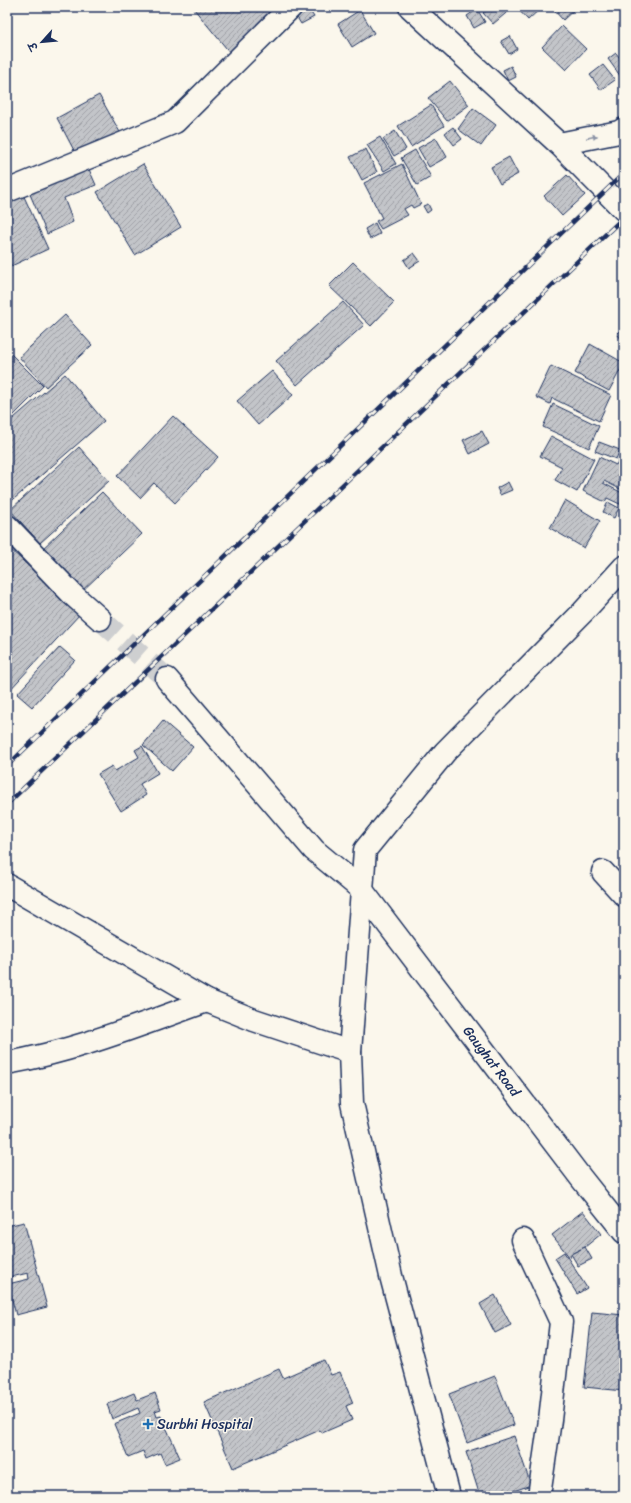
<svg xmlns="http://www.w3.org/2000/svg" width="631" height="1503" viewBox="0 0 631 1503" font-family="Sriracha,'Playpen Sans Deva',sans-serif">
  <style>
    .building { fill: url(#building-hatch); stroke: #1b2f5e }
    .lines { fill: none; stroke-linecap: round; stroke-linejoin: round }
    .minor-tunnel { stroke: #cecfd0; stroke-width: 22; stroke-dasharray: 22 11; stroke-linecap: butt }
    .minor-casing { stroke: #1b2f5e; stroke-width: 25 }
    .major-casing { stroke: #1b2f5e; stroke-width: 25 }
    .minor { stroke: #fbf7ec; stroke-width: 22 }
    .major { stroke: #fbf7ec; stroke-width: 22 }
    .rail-casing { stroke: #1b2f5e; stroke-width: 4.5 }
    .rail { stroke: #fbf7ec; stroke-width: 3; stroke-dasharray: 9; stroke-linecap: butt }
    .oneway { fill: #8b93a5 }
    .poi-dot { fill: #1f6fb2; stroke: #fbf7ec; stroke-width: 1.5 }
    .labels { text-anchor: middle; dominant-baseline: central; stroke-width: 3; stroke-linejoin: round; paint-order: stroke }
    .street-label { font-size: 14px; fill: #1b2f5e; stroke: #fbf7ec }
    .poi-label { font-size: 14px; fill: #1b2f5e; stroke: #fbf7ec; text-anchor: start }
  </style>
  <defs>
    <pattern id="building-hatch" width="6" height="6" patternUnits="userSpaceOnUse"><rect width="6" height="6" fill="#c3c5c9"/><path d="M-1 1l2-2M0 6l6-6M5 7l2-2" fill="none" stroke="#9ea0a6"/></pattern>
  </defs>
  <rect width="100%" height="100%" fill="#fbf7ec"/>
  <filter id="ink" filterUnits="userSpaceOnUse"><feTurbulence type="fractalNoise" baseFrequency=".025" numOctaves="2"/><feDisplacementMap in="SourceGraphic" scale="8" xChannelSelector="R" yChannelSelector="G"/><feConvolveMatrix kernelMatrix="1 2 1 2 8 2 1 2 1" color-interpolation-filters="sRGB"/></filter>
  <g filter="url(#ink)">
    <g class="building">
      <path d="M 197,7 L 280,7 L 231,54 L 194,9 Z"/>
      <path d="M 300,7 L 307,7 L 314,17 L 301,24 L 293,11 Z"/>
      <path d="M 489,7 L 509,7 L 511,9 L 493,24 L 483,13 Z"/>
      <path d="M 516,7 L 542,7 L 528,20 Z"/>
      <path d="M 551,7 L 577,7 L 563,20 Z"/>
      <path d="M 477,9 L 485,22 L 474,28 L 467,16 Z"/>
      <path d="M 360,10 L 374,33 L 352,47 L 338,24 Z"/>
      <path d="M 562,26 L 586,49 L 566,70 L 542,47 Z"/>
      <path d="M 510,36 L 517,49 L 509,54 L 501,41 Z"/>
      <path d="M 616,53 L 624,63 L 624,74 L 621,77 L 608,59 Z"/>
      <path d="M 603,65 L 615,80 L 601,90 L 590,75 Z"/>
      <path d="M 511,66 L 516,77 L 508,81 L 503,70 Z"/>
      <path d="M 450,81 L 469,105 L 447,121 L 428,98 Z"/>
      <path d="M 99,95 L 121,134 L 78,158 L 57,118 Z"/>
      <path d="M 431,105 L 444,126 L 411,147 L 398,126 Z"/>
      <path d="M 473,108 L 496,125 L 481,146 L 458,129 Z"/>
      <path d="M 453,127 L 462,139 L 454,145 L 445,133 Z"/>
      <path d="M 395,131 L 406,149 L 394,156 L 383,139 Z"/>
      <path d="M 380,137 L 396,164 L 384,171 L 367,145 Z"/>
      <path d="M 436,138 L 447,157 L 429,167 L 418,148 Z"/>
      <path d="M 366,149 L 377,172 L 362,180 L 350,157 Z"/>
      <path d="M 415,150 L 431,177 L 417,185 L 401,158 Z"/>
      <path d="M 509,157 L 518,174 L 500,184 L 491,167 Z"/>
      <path d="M 143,164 L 181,227 L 135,255 L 97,192 Z"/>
      <path d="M 402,164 L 421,204 L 413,208 L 411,205 L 404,209 L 408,215 L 381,229 L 376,221 L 382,218 L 364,183 Z"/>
      <path d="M 88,167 L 96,185 L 64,198 L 73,222 L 47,234 L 29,192 Z"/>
      <path d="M 567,175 L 585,195 L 562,216 L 544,196 Z"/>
      <path d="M 21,190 L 48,249 L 7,268 L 7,197 Z"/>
      <path d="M 428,204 L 431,210 L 427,213 L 423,206 Z"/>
      <path d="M 375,223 L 380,234 L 370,239 L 365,229 Z"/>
      <path d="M 414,253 L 420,261 L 409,268 L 404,260 Z"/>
      <path d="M 353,262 L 394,302 L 371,326 L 329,286 Z"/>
      <path d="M 343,302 L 364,325 L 297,385 L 276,361 Z"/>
      <path d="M 65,315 L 92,345 L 46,387 L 19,357 Z"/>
      <path d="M 624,328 L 624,342 L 617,334 Z"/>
      <path d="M 590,344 L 624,363 L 609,391 L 575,373 Z"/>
      <path d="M 7,350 L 43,386 L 7,422 Z"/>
      <path d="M 551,366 L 611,395 L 599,421 L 552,398 L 550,404 L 536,397 Z"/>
      <path d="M 272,371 L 293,395 L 258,425 L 237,401 Z"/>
      <path d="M 65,374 L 104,421 L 7,505 L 7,424 Z"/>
      <path d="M 553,404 L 599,426 L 589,448 L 543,427 Z"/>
      <path d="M 173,416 L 218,457 L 175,503 L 154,483 L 140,498 L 117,476 Z"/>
      <path d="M 482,431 L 489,444 L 470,454 L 463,440 Z"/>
      <path d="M 551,436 L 594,459 L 577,492 L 555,480 L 562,467 L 540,456 Z"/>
      <path d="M 599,442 L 620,450 L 616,459 L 595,451 Z"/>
      <path d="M 79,447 L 109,481 L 40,543 L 10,510 Z"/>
      <path d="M 599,457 L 616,465 L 619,459 L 624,462 L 624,491 L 604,481 L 603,483 L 624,494 L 624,506 L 607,498 L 605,502 L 583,491 Z"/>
      <path d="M 508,482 L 512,490 L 500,495 L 497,488 Z"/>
      <path d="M 102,492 L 142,534 L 79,594 L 39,552 Z"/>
      <path d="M 565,500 L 600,521 L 584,548 L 550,528 Z"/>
      <path d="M 608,502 L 619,508 L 614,518 L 603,512 Z"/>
      <path d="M 7,546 L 80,614 L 7,693 Z"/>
      <path d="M 60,647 L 75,660 L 32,707 L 17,694 Z"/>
      <path d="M 163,721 L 193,747 L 172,771 L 143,745 Z"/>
      <path d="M 142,746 L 158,773 L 140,784 L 146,795 L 121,811 L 98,774 L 112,766 L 115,771 L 139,757 L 135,750 Z"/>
      <path d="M 583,1211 L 601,1234 L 585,1247 L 571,1254 L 570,1258 L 552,1235 Z"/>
      <path d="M 24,1222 L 47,1307 L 16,1315 L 8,1284 L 29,1279 L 28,1273 L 7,1278 L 7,1226 Z"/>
      <path d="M 585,1247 L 592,1259 L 578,1266 L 571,1254 Z"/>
      <path d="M 564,1252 L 587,1288 L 577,1294 L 555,1258 Z"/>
      <path d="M 495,1295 L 511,1325 L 495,1333 L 480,1304 Z"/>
      <path d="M 592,1312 L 624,1315 L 624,1391 L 584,1387 Z"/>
      <path d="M 324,1360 L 331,1375 L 340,1372 L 353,1403 L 346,1406 L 352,1420 L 322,1433 L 320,1430 L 233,1468 L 204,1402 L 279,1369 L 283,1378 Z"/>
      <path d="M 495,1376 L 514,1425 L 467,1443 L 449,1394 Z"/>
      <path d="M 134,1393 L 137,1400 L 155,1393 L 161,1409 L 155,1411 L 157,1417 L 161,1416 L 180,1458 L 165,1464 L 160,1453 L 146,1459 L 143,1451 L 128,1457 L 114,1424 L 140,1413 L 138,1408 L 112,1419 L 107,1404 Z"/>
      <path d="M 514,1436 L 531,1485 L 499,1496 L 480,1496 L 466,1452 Z"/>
    </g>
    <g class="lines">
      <path class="minor-tunnel" d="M 100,619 L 167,679"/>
      <g class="minor-casing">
        <g id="minor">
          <path d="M 7,191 L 175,122 L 291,7"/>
          <path d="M 7,526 L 73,595 L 100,619"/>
          <path d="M 167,679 L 314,850 L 361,889"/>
          <path d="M 603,872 L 624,895"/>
          <path d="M 7,885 L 207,1001 L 254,1020 L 350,1052"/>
          <path d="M 7,1063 C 76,1051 142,1024 207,1001"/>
          <path d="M 523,1240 L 561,1322 L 550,1420 L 539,1496"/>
        </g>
      </g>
      <g class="major-casing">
        <g id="major">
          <path d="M 410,7 L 559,144 L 624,210"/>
          <path d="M 559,144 L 619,132 L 624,129"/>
          <path id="s1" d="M 361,889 L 581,1178 L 624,1232"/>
          <path d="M 449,1496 L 391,1276 L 352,1103 L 350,1052 L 365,850 L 445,752 L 583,612 L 624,567"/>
        </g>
      </g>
      <use href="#minor" class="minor"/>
      <use href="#major" class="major"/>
      <g class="rail-casing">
        <g id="rail">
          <path d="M 7,766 L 624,173"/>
          <path d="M 7,804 L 624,217"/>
        </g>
      </g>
      <use href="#rail" class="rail"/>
    </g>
    <defs><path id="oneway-solid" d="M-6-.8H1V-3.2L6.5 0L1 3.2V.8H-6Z"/></defs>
    <use class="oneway" href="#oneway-solid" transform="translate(592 137) rotate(-12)"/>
  </g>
  <path class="poi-dot" d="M146 1418h4v4h4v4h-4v4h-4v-4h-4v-4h4z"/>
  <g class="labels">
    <g class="street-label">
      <text stroke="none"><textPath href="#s1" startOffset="216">Gaughat Road</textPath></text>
    </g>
    <g class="poi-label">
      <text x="157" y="1424">Surbhi Hospital</text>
    </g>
  </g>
  <rect width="631" height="1503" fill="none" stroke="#fbf7ec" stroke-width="24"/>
  <rect x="12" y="12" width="607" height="1479" fill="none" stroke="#1b2f5e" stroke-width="1.5" filter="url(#ink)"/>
  <g transform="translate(42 42) rotate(243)" stroke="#fbf7ec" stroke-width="3" paint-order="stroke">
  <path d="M0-3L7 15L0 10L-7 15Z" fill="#1b2f5e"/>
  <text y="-6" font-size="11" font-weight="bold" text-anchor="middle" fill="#1b2f5e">उ</text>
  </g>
</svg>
